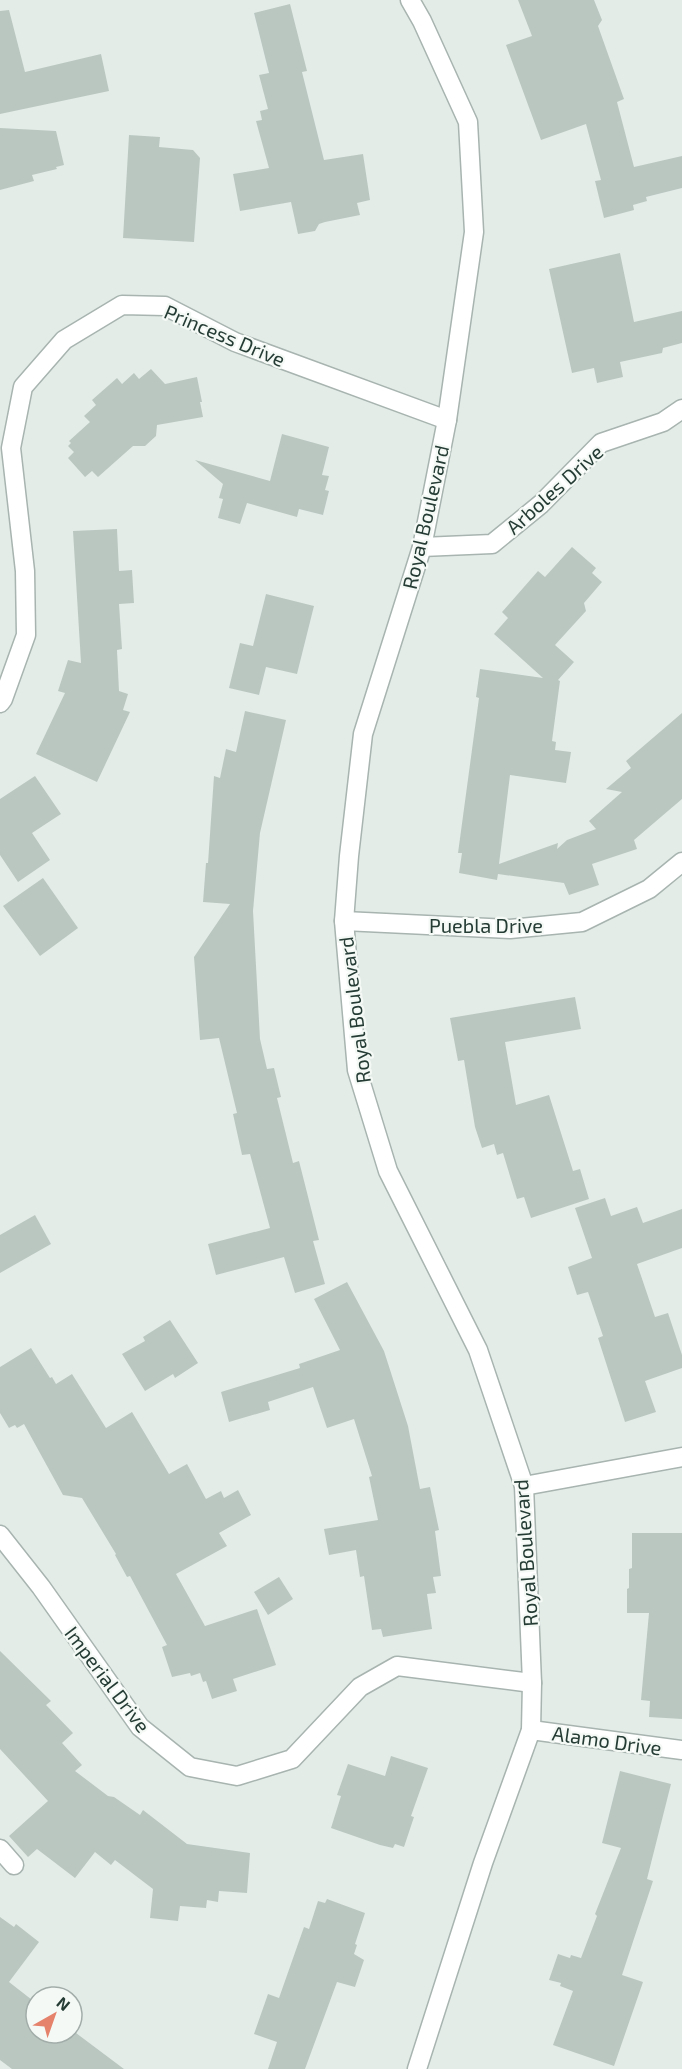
<svg xmlns="http://www.w3.org/2000/svg" width="682" height="2069" viewBox="0 0 682 2069" font-family="'Exo 2',sans-serif">
  <style>
    .building { fill: #bac7c1 }
    .lines { fill: none; stroke-linecap: round; stroke-linejoin: round }
    .minor-casing { stroke: #a7b4af; stroke-width: 21 }
    .minor { stroke: #fff; stroke-width: 18 }
    .labels { text-anchor: middle; dominant-baseline: central; stroke-width: 4.5; stroke-linejoin: round; paint-order: stroke }
    .street-label { font-size: 20px; fill: #253c35; stroke: #f5f9f6 }
  </style>
  <rect width="100%" height="100%" fill="#e4ece8"/>
  <g class="building">
    <path d="M 518,0 L 594,0 L 602,20 L 598,26 L 624,99 L 617,102 L 634,167 L 682,156 L 682,188 L 646,197 L 647,201 L 633,205 L 634,210 L 604,218 L 595,181 L 601,180 L 586,124 L 541,140 L 506,45 L 532,36 Z"/>
    <path d="M 290,4 L 307,71 L 302,72 L 324,160 L 363,154 L 370,200 L 357,203 L 360,215 L 325,222 L 319,224 L 315,231 L 298,234 L 291,202 L 240,211 L 233,174 L 269,168 L 256,121 L 262,120 L 260,111 L 268,109 L 259,75 L 269,73 L 254,13 Z"/>
    <path d="M 9,10 L 25,72 L 101,54 L 109,91 L 0,114 L 0,11 Z"/>
    <path d="M 0,128 L 56,131 L 64,165 L 56,167 L 57,169 L 32,175 L 34,181 L 0,190 Z"/>
    <path d="M 129,135 L 160,137 L 159,147 L 193,150 L 200,158 L 194,242 L 123,238 Z"/>
    <path d="M 620,253 L 634,322 L 682,311 L 682,343 L 663,348 L 662,353 L 620,362 L 623,377 L 597,383 L 594,368 L 572,373 L 549,269 Z"/>
    <path d="M 151,369 L 165,384 L 197,377 L 202,402 L 200,402 L 203,417 L 157,425 L 156,436 L 145,446 L 133,446 L 98,477 L 92,471 L 85,477 L 68,458 L 74,452 L 68,446 L 71,443 L 69,441 L 90,422 L 84,416 L 96,405 L 92,400 L 117,378 L 122,384 L 134,373 L 139,379 Z"/>
    <path d="M 282,434 L 329,447 L 322,475 L 329,476 L 325,490 L 329,491 L 323,515 L 299,509 L 297,517 L 247,503 L 240,524 L 218,518 L 223,499 L 219,498 L 223,484 L 195,460 L 270,481 Z"/>
    <path d="M 117,529 L 119,571 L 132,570 L 134,603 L 119,604 L 122,649 L 117,650 L 119,691 L 128,694 L 123,710 L 130,712 L 97,782 L 36,754 L 65,693 L 58,691 L 68,660 L 81,663 L 73,531 Z"/>
    <path d="M 572,547 L 596,568 L 592,573 L 602,582 L 584,603 L 586,611 L 555,645 L 574,662 L 558,680 L 560,681 L 552,741 L 556,742 L 555,750 L 571,752 L 566,783 L 510,775 L 499,864 L 558,843 L 557,849 L 567,840 L 596,829 L 589,821 L 622,792 L 606,789 L 631,768 L 626,761 L 682,713 L 682,799 L 634,840 L 637,849 L 592,864 L 599,885 L 569,895 L 564,883 L 498,874 L 497,880 L 459,873 L 462,853 L 458,853 L 479,698 L 476,697 L 480,669 L 543,678 L 494,634 L 508,618 L 502,612 L 538,571 L 545,577 Z"/>
    <path d="M 266,594 L 314,606 L 297,674 L 266,667 L 259,695 L 229,688 L 240,643 L 253,646 Z"/>
    <path d="M 245,711 L 286,720 L 260,833 L 253,911 L 260,1039 L 267,1069 L 274,1068 L 281,1097 L 277,1098 L 293,1163 L 299,1161 L 319,1240 L 313,1241 L 325,1284 L 295,1293 L 284,1257 L 216,1275 L 208,1244 L 270,1228 L 250,1154 L 242,1155 L 233,1114 L 237,1113 L 219,1038 L 200,1040 L 194,957 L 230,904 L 203,902 L 206,863 L 208,863 L 214,776 L 220,778 L 226,749 L 236,752 Z"/>
    <path d="M 35,776 L 61,814 L 32,833 L 50,860 L 18,882 L 0,855 L 0,799 Z"/>
    <path d="M 43,878 L 78,928 L 40,956 L 3,906 Z"/>
    <path d="M 575,997 L 581,1029 L 505,1042 L 516,1105 L 549,1095 L 573,1171 L 580,1169 L 589,1199 L 531,1218 L 524,1197 L 517,1199 L 503,1153 L 497,1155 L 494,1144 L 482,1148 L 475,1127 L 464,1060 L 458,1061 L 450,1018 Z"/>
    <path d="M 605,1198 L 611,1216 L 637,1207 L 643,1223 L 682,1209 L 682,1248 L 637,1264 L 655,1317 L 668,1313 L 682,1355 L 682,1368 L 645,1381 L 656,1412 L 625,1422 L 598,1338 L 603,1336 L 588,1292 L 577,1295 L 568,1267 L 592,1258 L 575,1208 Z"/>
    <path d="M 35,1215 L 51,1244 L 0,1273 L 0,1235 Z"/>
    <path d="M 347,1282 L 384,1351 L 408,1426 L 420,1489 L 430,1487 L 439,1530 L 435,1531 L 441,1576 L 433,1577 L 436,1593 L 427,1594 L 432,1629 L 383,1637 L 381,1629 L 372,1630 L 364,1576 L 360,1577 L 356,1550 L 329,1555 L 324,1529 L 378,1520 L 369,1477 L 372,1476 L 354,1419 L 327,1428 L 313,1387 L 268,1402 L 270,1410 L 229,1422 L 221,1392 L 300,1368 L 299,1364 L 340,1350 L 314,1299 Z"/>
    <path d="M 170,1320 L 198,1363 L 175,1378 L 173,1374 L 145,1391 L 122,1354 L 145,1341 L 143,1337 Z"/>
    <path d="M 31,1348 L 50,1378 L 52,1377 L 56,1384 L 72,1374 L 106,1428 L 132,1412 L 169,1474 L 187,1464 L 206,1499 L 221,1491 L 224,1498 L 238,1490 L 251,1515 L 219,1533 L 227,1546 L 176,1574 L 205,1626 L 257,1609 L 276,1665 L 233,1679 L 237,1691 L 212,1699 L 206,1681 L 203,1682 L 200,1673 L 191,1676 L 190,1673 L 172,1677 L 162,1647 L 167,1645 L 130,1576 L 127,1577 L 115,1555 L 116,1554 L 82,1498 L 63,1495 L 24,1424 L 17,1428 L 15,1425 L 9,1428 L 0,1413 L 0,1367 Z"/>
    <path d="M 632,1533 L 682,1533 L 682,1719 L 649,1717 L 650,1701 L 641,1700 L 649,1613 L 627,1613 L 627,1589 L 629,1588 L 629,1569 L 632,1568 Z"/>
    <path d="M 279,1577 L 293,1599 L 268,1615 L 254,1592 Z"/>
    <path d="M 0,1651 L 51,1701 L 46,1705 L 73,1733 L 62,1743 L 82,1765 L 75,1771 L 108,1796 L 114,1797 L 140,1815 L 143,1810 L 187,1844 L 250,1853 L 247,1893 L 219,1891 L 218,1902 L 207,1900 L 206,1908 L 180,1906 L 178,1921 L 150,1918 L 153,1889 L 115,1860 L 111,1865 L 95,1852 L 75,1878 L 37,1849 L 28,1857 L 9,1836 L 48,1801 L 0,1749 Z"/>
    <path d="M 391,1756 L 428,1768 L 411,1816 L 414,1817 L 404,1847 L 395,1844 L 393,1848 L 380,1845 L 331,1828 L 341,1796 L 337,1795 L 348,1764 L 385,1776 Z"/>
    <path d="M 620,1771 L 671,1784 L 647,1879 L 653,1881 L 622,1975 L 643,1982 L 614,2066 L 553,2045 L 573,1991 L 560,1986 L 561,1983 L 549,1980 L 558,1954 L 570,1958 L 571,1955 L 581,1958 L 597,1916 L 595,1914 L 621,1848 L 602,1843 Z"/>
    <path d="M 327,1899 L 365,1913 L 355,1944 L 357,1945 L 354,1954 L 364,1960 L 355,1987 L 337,1982 L 305,2069 L 268,2069 L 277,2042 L 254,2034 L 268,1994 L 279,1998 L 304,1927 L 309,1929 L 318,1901 L 325,1903 Z"/>
    <path d="M 0,1917 L 14,1927 L 16,1924 L 39,1942 L 9,1982 L 36,2003 L 36,2033 L 72,2033 L 72,2030 L 124,2069 L 12,2069 L 0,2060 Z"/>
  </g>
  <g class="lines">
    <g class="minor-casing">
      <g id="minor">
        <path d="M 410,0 L 422,21 L 468,122 L 474,232 L 447,420 L 422,547 L 363,734 L 349,856 L 344,921 L 357,1070 L 388,1171 L 478,1350 L 524,1486 L 532,1683 L 531,1730 L 483,1863 L 417,2069"/>
        <path d="M 422,547 L 492,544 L 541,504 L 601,443 L 663,422 L 682,409"/>
        <path d="M 0,703 L 3,699 L 26,635 L 25,571 L 11,448 L 23,387 L 64,340 L 122,305 L 165,306 L 235,342 L 447,420"/>
        <path d="M 344,921 L 510,929 L 582,922 L 649,889 L 682,862"/>
        <path d="M 524,1486 L 682,1457"/>
        <path d="M 0,1535 L 41,1587 L 140,1727 L 190,1767 L 237,1776 L 292,1759 L 360,1687 L 397,1666 L 532,1683"/>
        <path d="M 531,1730 L 682,1750"/>
        <path d="M 0,1849 L 14,1865"/>
      </g>
    </g>
    <use href="#minor" class="minor"/>
  </g>
  <g class="labels">
    <g class="street-label">
      <text transform="translate(225 335) rotate(23)">Princess Drive</text>
      <text transform="translate(554 489) rotate(-42)">Arboles Drive</text>
      <text transform="translate(425 517) rotate(-77)">Royal Boulevard</text>
      <text x="486" y="925">Puebla Drive</text>
      <text transform="translate(354 1010) rotate(-97)">Royal Boulevard</text>
      <text transform="translate(525 1553) rotate(-94)">Royal Boulevard</text>
      <text transform="translate(108 1679) rotate(53)">Imperial Drive</text>
      <text transform="translate(607 1740) rotate(8)">Alamo Drive</text>
    </g>
  </g>
  <g transform="translate(54 2015) rotate(40)"><circle r="28" fill="#f5f9f6" stroke="#a2ada9" stroke-width="1.5"/>
  <path d="M0-4.5L10 22L0 15L-10 22Z" fill="#e4826b"/>
  <text y="-9" font-size="16" font-weight="bold" text-anchor="middle" fill="#253c35">N</text>
  </g>
</svg>
